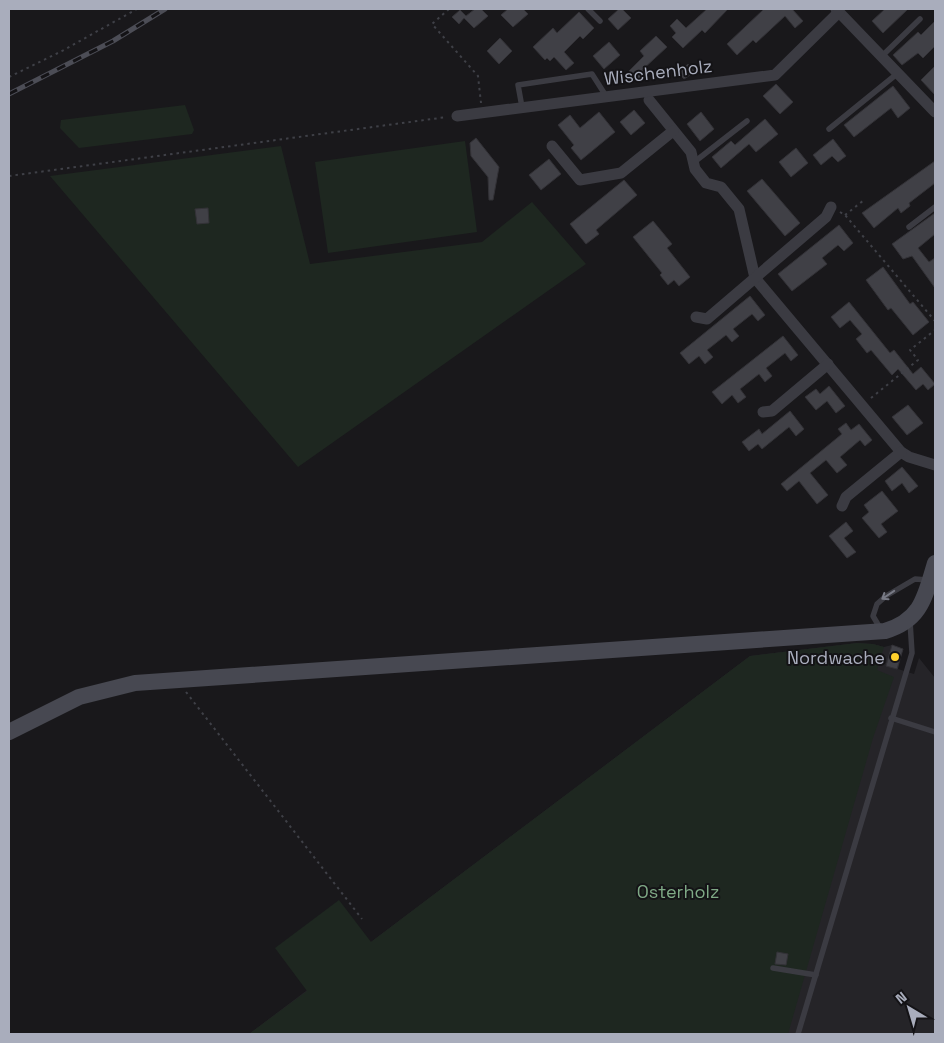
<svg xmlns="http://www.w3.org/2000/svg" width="944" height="1043" viewBox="0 0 944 1043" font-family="'Space Grotesk',sans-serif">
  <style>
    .built { fill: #252428 }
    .green { fill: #1e2720 }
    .building { fill: #404046; stroke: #333237 }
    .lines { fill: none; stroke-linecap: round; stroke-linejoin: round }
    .path { stroke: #3f4047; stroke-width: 2; stroke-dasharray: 2.5 4; stroke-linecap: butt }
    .service { stroke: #3b3b42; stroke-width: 5.5 }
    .minor { stroke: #3b3b42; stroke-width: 11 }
    .secondary { stroke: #474851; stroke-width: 16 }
    .rail-casing { stroke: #4c4d56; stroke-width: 5 }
    .rail { stroke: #141316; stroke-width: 3; stroke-dasharray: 9; stroke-linecap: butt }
    .oneway { stroke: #787a85 }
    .poi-dot { fill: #ffd02c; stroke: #141316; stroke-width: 2 }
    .labels { text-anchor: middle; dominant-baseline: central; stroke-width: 4; stroke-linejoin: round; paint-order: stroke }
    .street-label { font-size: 18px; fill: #a9adbc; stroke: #141316 }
    .poi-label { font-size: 18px; fill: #a9adbc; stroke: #141316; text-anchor: end }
    .park-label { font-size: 18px; fill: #7fa986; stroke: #141316 }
  </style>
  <rect width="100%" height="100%" fill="#19181b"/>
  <path class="built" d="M 857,643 L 873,644 L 884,647 L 892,645 L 903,649 L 898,669 L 914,674 L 919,658 L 935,678 L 935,1034 L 249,1034 L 750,656 Z"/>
  <g class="green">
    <path d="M 185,105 L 194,130 L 192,134 L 79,148 L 60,128 L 61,120 Z"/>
    <path d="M 465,141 L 477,232 L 328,253 L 315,162 Z"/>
    <path d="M 281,146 L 310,264 L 482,242 L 532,202 L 586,264 L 298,467 L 50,176 Z"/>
    <path d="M 857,643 L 873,644 L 884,647 L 877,670 L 894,677 L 873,738 L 788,1034 L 249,1034 L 307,991 L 275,948 L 339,900 L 371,942 L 750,656 Z"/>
  </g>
  <g class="building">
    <path d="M 475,9 L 481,9 L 488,16 L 474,28 L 464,18 L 459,24 L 452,17 L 460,10 L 466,16 Z"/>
    <path d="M 508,9 L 523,9 L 528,14 L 513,27 L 501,15 Z"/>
    <path d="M 619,9 L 622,9 L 631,18 L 618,30 L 608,19 Z"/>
    <path d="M 707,9 L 728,9 L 705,33 L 702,30 L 683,48 L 672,37 L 676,33 L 670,26 L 677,19 L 686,28 Z"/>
    <path d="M 764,9 L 792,9 L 803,21 L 795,28 L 785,16 L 756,43 L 753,40 L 737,55 L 727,44 Z"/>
    <path d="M 885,9 L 908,9 L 883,33 L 872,21 Z"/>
    <path d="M 579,12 L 594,28 L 583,39 L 580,36 L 564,52 L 574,63 L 566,70 L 554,57 L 550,61 L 547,58 L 545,60 L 533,47 L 553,28 L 557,33 Z"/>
    <path d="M 935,21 L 935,46 L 923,58 L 918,53 L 902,65 L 893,55 L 918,32 L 921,35 Z"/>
    <path d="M 656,36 L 667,47 L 642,70 L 646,74 L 639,81 L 629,71 L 644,56 L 640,51 Z"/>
    <path d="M 500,38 L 512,51 L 499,64 L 487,51 Z"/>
    <path d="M 609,42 L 620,55 L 604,69 L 593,56 Z"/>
    <path d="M 688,64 L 695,72 L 684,79 L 678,73 Z"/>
    <path d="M 935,66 L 935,95 L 921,80 Z"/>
    <path d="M 776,84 L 793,102 L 780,114 L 763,96 Z"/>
    <path d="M 893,86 L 910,108 L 898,118 L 891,108 L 854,137 L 844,125 Z"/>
    <path d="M 634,110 L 645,123 L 631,135 L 620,122 Z"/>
    <path d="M 599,112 L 615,132 L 581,160 L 571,148 L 574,145 L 558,125 L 570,115 L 580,128 Z"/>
    <path d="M 701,112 L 714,129 L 700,141 L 687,124 Z"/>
    <path d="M 765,119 L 778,134 L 756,152 L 749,144 L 721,168 L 712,157 L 731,141 L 735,145 Z"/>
    <path d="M 476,138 L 499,167 L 493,200 L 489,200 L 488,177 L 471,156 L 470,143 Z"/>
    <path d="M 833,139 L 846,156 L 838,162 L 832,156 L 821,165 L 813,155 Z"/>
    <path d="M 796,148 L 808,163 L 791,177 L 779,162 Z"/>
    <path d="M 549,159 L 561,174 L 541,190 L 529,175 Z"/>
    <path d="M 935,161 L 935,183 L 909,203 L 910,206 L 901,213 L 898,208 L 874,228 L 862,213 Z"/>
    <path d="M 762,179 L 800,223 L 785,236 L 747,191 Z"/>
    <path d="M 624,180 L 637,195 L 596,230 L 599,234 L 586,244 L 570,224 Z"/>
    <path d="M 208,208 L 209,223 L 197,224 L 195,209 Z"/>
    <path d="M 935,213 L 935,234 L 918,248 L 929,262 L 935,258 L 935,288 L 912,256 L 903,259 L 892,244 Z"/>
    <path d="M 653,221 L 672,244 L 667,248 L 690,277 L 679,286 L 674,280 L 668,285 L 660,275 L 662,273 L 633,237 Z"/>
    <path d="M 839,225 L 853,243 L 844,251 L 838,245 L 822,258 L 827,264 L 792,291 L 778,274 Z"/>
    <path d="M 883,267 L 910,304 L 913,302 L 929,322 L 913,335 L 891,308 L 888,310 L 866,280 Z"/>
    <path d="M 750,296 L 765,315 L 758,321 L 752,314 L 733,329 L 739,336 L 732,342 L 726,335 L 707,350 L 713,357 L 705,364 L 699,356 L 689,364 L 680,353 Z"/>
    <path d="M 849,302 L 890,353 L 894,350 L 913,374 L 921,367 L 935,384 L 928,390 L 923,384 L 916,390 L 898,369 L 892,375 L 871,350 L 867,353 L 856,339 L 862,334 L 850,320 L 840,328 L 831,317 Z"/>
    <path d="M 783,336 L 798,355 L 791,361 L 785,353 L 766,368 L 772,376 L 765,382 L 759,374 L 740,389 L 746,397 L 738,403 L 732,395 L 722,404 L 712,392 Z"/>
    <path d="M 829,386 L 845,406 L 836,413 L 827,401 L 816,410 L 805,397 L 816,389 L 820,394 Z"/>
    <path d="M 908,405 L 923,423 L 907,435 L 892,417 Z"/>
    <path d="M 790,411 L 804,429 L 796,436 L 789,427 L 762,449 L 758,444 L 749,451 L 742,442 L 759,429 L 762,434 Z"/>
    <path d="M 846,423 L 851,430 L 859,424 L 872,440 L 865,446 L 860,440 L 840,457 L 847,465 L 837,473 L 826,460 L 810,473 L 828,495 L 817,504 L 799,481 L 787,491 L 781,484 L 842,434 L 838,429 Z"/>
    <path d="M 902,467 L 918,486 L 909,493 L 902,483 L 892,491 L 885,481 Z"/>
    <path d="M 882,491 L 898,511 L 881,524 L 887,532 L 879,538 L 862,518 L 869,512 L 864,505 Z"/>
    <path d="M 846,522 L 853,531 L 844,538 L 856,552 L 847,558 L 829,536 Z"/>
    <path d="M 892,645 L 903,649 L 897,669 L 886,666 Z"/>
    <path d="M 777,952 L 788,954 L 786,965 L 775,964 Z"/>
  </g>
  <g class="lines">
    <g class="path">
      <path d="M 449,9 L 432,24 L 478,76 L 481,103"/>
      <path d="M 9,77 L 62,51 L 137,9"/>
      <path d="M 9,176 L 447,117"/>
      <path d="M 840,212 L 845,215 L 935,321"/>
      <path d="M 845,215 L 864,200"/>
      <path d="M 871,398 L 918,360 L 910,350 L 935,330"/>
      <path d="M 186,692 L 362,919"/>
    </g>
    <g class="service">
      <path d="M 588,9 L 600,21"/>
      <path d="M 882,56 L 920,19"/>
      <path d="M 522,107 L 518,85 L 592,74 L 606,96"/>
      <path d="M 829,129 L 898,73"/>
      <path d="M 693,163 L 747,121"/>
      <path d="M 909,227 L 935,207"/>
      <path d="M 880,628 L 873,616 L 877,604 L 886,596 L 915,579 L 928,580"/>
      <path d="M 891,718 L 935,732"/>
      <path d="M 773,968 L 816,975"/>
      <path d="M 798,1034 L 912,653 L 910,621"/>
    </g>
    <g class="minor">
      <path d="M 836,9 L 935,112"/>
      <path d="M 649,100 L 691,152 L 695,169 L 706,183 L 721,187 L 739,209 L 755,278 L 901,452 L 909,457 L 935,465"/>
      <path d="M 457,116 L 775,75 L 839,12"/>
      <path d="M 552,146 L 580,180 L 621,173 L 673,131"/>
      <path d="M 696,317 L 707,319 L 826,217 L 831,207"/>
      <path d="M 763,412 L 772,411 L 828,364"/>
      <path d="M 842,506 L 846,497 L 901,452"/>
    </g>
    <path class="secondary" d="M 9,732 L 79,697 L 135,683 L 885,631 C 922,620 925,596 935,563"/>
    <g class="rail-casing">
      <path id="rail" d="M 9,94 L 113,41 L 165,9"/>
    </g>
    <use href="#rail" class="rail"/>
  </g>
  <defs><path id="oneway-shaft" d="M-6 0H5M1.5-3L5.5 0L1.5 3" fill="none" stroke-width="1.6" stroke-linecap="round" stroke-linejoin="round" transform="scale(1.25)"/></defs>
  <use class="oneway" href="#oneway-shaft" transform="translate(888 595) rotate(146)"/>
  <circle class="poi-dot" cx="895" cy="657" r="5"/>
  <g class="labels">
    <g class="street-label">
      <text transform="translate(658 72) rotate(-7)">Wischenholz</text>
    </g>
    <g class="poi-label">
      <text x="885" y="657">Nordwache</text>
    </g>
    <g class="park-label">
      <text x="678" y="891">Osterholz</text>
    </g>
  </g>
  <rect width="944" height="1043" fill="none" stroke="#a9adbc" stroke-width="20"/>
  <g transform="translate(909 1008) rotate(322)" stroke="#141316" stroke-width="4" paint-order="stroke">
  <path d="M0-4L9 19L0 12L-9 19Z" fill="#a9adbc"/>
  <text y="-8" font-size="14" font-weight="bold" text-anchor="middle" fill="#a9adbc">N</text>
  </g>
</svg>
